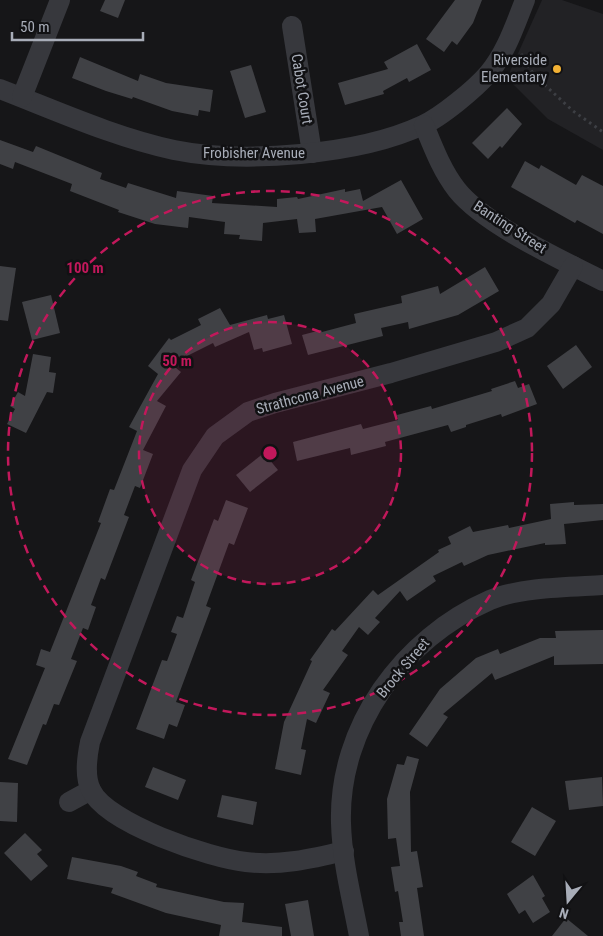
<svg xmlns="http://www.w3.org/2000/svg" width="603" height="936" viewBox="0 0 603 936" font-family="'Roboto Condensed',sans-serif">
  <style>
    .built { fill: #222225 }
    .building { fill: #404145 }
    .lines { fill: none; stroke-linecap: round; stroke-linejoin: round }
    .path { stroke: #3d3f44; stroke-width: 3; stroke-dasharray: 2.5 4; stroke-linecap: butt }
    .minor { stroke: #37383d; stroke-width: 20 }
    .ring { fill: none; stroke: #c2185b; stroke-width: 2.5; stroke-dasharray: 9 6 }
    .poi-dot { fill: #f2b134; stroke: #111113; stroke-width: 2 }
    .labels { text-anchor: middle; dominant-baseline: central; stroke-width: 5; stroke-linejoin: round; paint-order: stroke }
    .poi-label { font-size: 15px; fill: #a8adb8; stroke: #111113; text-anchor: end }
    .street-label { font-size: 15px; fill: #a8adb8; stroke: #111113 }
    .centre { fill: #c2185b; stroke: #111113; stroke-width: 2.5 }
    .ring-label { font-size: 15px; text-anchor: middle; font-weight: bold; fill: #c2185b; stroke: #111113; stroke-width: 5; stroke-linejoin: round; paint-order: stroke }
  </style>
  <rect width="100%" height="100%" fill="#161618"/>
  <path class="built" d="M 542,0 L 562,0 L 603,14 L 603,150 L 548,119 L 507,78 Z"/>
  <g class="building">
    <path d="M 105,0 L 125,0 L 118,18 L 100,11 Z"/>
    <path d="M 455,0 L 482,0 L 473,23 L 457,45 L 452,41 L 444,52 L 426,39 Z"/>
    <path d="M 417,44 L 431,70 L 409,82 L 407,78 L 383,91 L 384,94 L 345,105 L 338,83 L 388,69 L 384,62 Z"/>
    <path d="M 80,57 L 138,81 L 140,74 L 166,83 L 213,90 L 210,112 L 199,110 L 198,116 L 172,111 L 133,97 L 132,99 L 106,91 L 72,78 Z"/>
    <path d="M 251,65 L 266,112 L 245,118 L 230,71 Z"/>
    <path d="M 507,108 L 522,124 L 502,148 L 500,146 L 488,159 L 472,143 Z"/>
    <path d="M 0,140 L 33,152 L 36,146 L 102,173 L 100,179 L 126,188 L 128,183 L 176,198 L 177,191 L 213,196 L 212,203 L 277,207 L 277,199 L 297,197 L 298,199 L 345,189 L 345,192 L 360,189 L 363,201 L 401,180 L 423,219 L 397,234 L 382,207 L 315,219 L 316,232 L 299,233 L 297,219 L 263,223 L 262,241 L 239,239 L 240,235 L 224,234 L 225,222 L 189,217 L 188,228 L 155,224 L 118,212 L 119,210 L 70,191 L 72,184 L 15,162 L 13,169 L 0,164 Z"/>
    <path d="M 525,161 L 539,169 L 541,165 L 576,185 L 582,175 L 603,186 L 603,234 L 577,220 L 575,223 L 511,187 Z"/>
    <path d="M 0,266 L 16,268 L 8,321 L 0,320 Z"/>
    <path d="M 485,267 L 499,291 L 458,315 L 409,329 L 408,322 L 381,328 L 383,336 L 308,355 L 302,335 L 321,330 L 322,332 L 356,323 L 354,314 L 402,303 L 401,296 L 438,286 L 440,294 Z"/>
    <path d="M 51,295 L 60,333 L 32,340 L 22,302 Z"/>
    <path d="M 220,308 L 230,325 L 267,315 L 268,319 L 284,315 L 292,344 L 263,352 L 262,348 L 254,350 L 249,332 L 215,347 L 213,343 L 171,364 L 181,372 L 157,401 L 166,406 L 143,450 L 153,454 L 140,488 L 135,486 L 124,515 L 129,517 L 105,580 L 101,578 L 91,605 L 96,607 L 88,630 L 83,628 L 71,659 L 77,661 L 59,705 L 54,704 L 46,725 L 43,724 L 27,765 L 8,759 L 45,668 L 36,665 L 41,649 L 50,652 L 101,523 L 98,522 L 110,489 L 114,490 L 137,431 L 129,427 L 158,374 L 148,366 L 169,338 L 171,340 L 201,325 L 198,319 Z"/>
    <path d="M 576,345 L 592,367 L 563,389 L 547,366 Z"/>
    <path d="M 33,354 L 51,357 L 49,372 L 56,373 L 53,393 L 47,392 L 26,433 L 7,424 L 15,409 L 10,406 L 18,392 L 25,396 Z"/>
    <path d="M 515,381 L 518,388 L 529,384 L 537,404 L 502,417 L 501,414 L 466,425 L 466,427 L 451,432 L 448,425 L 385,442 L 386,446 L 351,455 L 350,448 L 297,461 L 293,442 L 361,424 L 363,429 L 398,420 L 397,415 L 431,406 L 432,409 L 492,391 L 491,389 Z"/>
    <path d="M 264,453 L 278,470 L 250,492 L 236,475 Z"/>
    <path d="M 226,500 L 248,508 L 234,545 L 229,543 L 206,606 L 211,608 L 176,702 L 185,705 L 177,727 L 169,724 L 164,739 L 136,729 L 162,660 L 167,661 L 177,634 L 171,632 L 177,616 L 183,618 L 195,582 L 191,580 L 214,519 L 218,521 Z"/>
    <path d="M 574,502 L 574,505 L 603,504 L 603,520 L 564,524 L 566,544 L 545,545 L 545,543 L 488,555 L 464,566 L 462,562 L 433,576 L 436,581 L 407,601 L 400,591 L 375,618 L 380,622 L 368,635 L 359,627 L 342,651 L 348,655 L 323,690 L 330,693 L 316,723 L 307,719 L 301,749 L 306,750 L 301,775 L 275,769 L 284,722 L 312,661 L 310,660 L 332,629 L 335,631 L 373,590 L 378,595 L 439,552 L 438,550 L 451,544 L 448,537 L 470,526 L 473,532 L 508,525 L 509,528 L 551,519 L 550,504 Z"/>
    <path d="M 603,630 L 603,664 L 554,665 L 554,656 L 495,680 L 492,673 L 443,714 L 448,717 L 427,747 L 409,734 L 440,689 L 476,658 L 498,649 L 500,654 L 540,638 L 556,638 L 555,631 Z"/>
    <path d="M 407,756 L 419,759 L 410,792 L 411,852 L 417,851 L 423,887 L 417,888 L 424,936 L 401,936 L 399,922 L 403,922 L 398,891 L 395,892 L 391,867 L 400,866 L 396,838 L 388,839 L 387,799 L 397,764 L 404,765 Z"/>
    <path d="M 153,767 L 186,780 L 178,800 L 145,787 Z"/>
    <path d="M 602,777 L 603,806 L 569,810 L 565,781 Z"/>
    <path d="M 0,782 L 18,783 L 17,822 L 0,821 Z"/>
    <path d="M 222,795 L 257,802 L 253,825 L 217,817 Z"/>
    <path d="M 532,807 L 556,821 L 535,856 L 511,842 Z"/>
    <path d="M 25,833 L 42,850 L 37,854 L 48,866 L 31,881 L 4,853 Z"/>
    <path d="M 72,857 L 121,866 L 138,872 L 136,876 L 157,884 L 156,887 L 224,902 L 244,903 L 242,922 L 282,927 L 282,936 L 219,936 L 221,925 L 166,913 L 111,893 L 113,888 L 67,879 Z"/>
    <path d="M 533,875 L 545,896 L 542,898 L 550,912 L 533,923 L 525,910 L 519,914 L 507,894 Z"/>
    <path d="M 308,900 L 314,936 L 291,936 L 285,904 Z"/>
    <path d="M 566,918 L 588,936 L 552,936 Z"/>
  </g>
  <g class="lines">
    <path class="path" d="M 521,54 L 534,75 L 573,111 L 603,132"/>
    <g class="minor">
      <path d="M 292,26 L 312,153"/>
      <path d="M 0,89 C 57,111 114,137 174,150 C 243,164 359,155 423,125 C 441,117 475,89 488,74 C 506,53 515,25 525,0"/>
      <path d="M 22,97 L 60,0"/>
      <path d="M 424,125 C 433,147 442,171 457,190 C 485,225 562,260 603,281"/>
      <path d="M 69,802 L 91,790"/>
      <path d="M 344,851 C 311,859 280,866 246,862 C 210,858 107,824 91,790 C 84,776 87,757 90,742 L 192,470 L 215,436 L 248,412 L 275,403 L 391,373 L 496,342 L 527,328 L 551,304 L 573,266"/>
      <path d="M 359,936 C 352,899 342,861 341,823 C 338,727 403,638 490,600 C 520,587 571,587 603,585"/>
    </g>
  </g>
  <circle cx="270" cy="453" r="131" fill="#c2185b" fill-opacity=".12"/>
  <g class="ring">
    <circle cx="270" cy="453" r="131"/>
    <circle cx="270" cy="453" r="262"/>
  </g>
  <circle class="poi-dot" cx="557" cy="69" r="5"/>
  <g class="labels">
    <g class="poi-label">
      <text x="547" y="60">Riverside<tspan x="547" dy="17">Elementary</tspan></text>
    </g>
    <g class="street-label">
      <text transform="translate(302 89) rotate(81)">Cabot Court</text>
      <text x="254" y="153">Frobisher Avenue</text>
      <text transform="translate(510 227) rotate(33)">Banting Street</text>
      <text transform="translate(310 395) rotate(-15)">Strathcona Avenue</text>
      <text transform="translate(403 668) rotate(-50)">Brock Street</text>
    </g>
  </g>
  <circle cx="270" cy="453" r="8" class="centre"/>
  <g class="ring-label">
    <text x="85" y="273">100 m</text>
    <text x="177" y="366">50 m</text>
  </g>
  <g transform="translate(568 901) rotate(198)" stroke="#111113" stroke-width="4" paint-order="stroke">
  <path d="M0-4L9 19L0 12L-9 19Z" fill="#a8adb8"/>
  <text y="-8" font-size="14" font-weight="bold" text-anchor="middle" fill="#a8adb8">N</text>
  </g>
  <path d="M12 32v8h131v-8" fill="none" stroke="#a8adb8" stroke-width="2.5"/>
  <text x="20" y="32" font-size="15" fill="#a8adb8" stroke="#111113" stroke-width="4" paint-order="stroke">50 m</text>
</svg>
